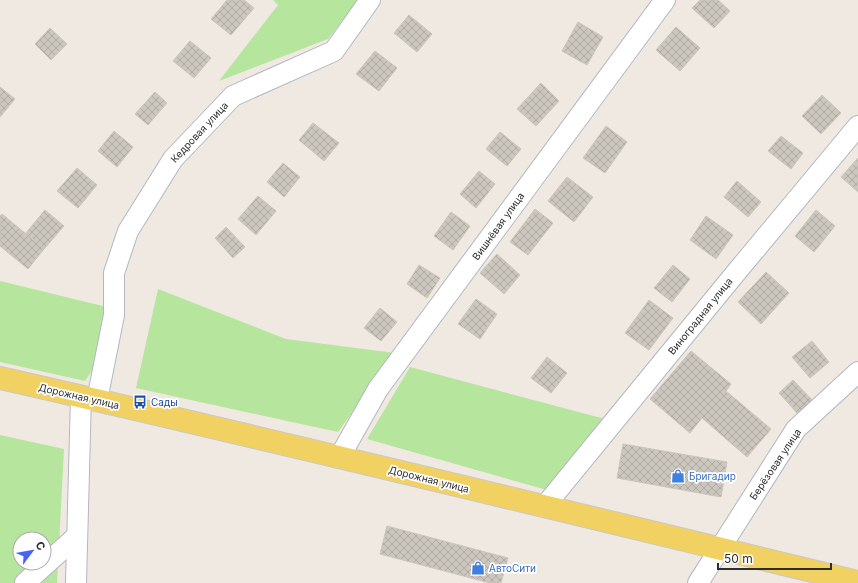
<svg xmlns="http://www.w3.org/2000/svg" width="858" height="583" viewBox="0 0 858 583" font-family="Inter,sans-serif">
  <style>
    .grass { fill: #b6e59e; fill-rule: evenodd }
    .building { fill: url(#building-cross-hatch); stroke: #cbc5ba }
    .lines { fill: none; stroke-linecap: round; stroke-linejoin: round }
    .minor-casing { stroke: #b4b7c1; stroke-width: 22 }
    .major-casing { stroke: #c9c9c9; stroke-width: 24 }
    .minor { stroke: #fff; stroke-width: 20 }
    .major { stroke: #f2d163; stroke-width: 22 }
    .labels { text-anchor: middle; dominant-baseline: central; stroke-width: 3.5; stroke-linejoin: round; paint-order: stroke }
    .street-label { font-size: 10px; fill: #2e2e2e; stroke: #fff }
    .transit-label { font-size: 10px; fill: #164399; stroke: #fff; text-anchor: start }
    .shop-label { font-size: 10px; fill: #366cbe; stroke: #fff; text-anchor: start }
  </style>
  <defs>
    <pattern id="building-cross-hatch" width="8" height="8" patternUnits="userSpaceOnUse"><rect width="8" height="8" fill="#cbc7bf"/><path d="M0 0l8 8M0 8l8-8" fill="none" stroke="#afaba4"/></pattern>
  </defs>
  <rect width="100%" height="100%" fill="#efe9e1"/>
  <g class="grass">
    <path d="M 273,0 L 358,0 L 328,39 L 219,81 L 278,5 Z"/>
    <path d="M 0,281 L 111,308 L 110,343 L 85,381 L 0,362 Z"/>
    <path d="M 158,289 L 286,339 L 395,353 L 338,432 L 136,388 Z"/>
    <path d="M 410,367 L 605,419 L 547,490 L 367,439 Z"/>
    <path d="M 0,435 L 64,449 L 57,583 L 0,583 ZM 20,539 L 44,539 L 44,563 L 20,563 Z"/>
  </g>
  <g class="building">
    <path d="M 227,0 L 244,0 L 254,8 L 231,35 L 211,19 Z"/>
    <path d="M 700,0 L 718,0 L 730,11 L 714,28 L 692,8 Z"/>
    <path d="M 409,15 L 432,34 L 417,52 L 394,33 Z"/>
    <path d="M 578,22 L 603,37 L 587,65 L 562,51 Z"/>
    <path d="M 676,27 L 700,48 L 680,71 L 656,50 Z"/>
    <path d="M 50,28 L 67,44 L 51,60 L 35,44 Z"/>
    <path d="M 190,41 L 211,58 L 194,78 L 173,61 Z"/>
    <path d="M 375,51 L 397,68 L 379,91 L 356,74 Z"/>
    <path d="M 541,83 L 559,101 L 536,126 L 517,109 Z"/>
    <path d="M 0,87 L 15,99 L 0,117 Z"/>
    <path d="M 155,92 L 167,103 L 148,125 L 135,114 Z"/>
    <path d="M 822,95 L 841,113 L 821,134 L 802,116 Z"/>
    <path d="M 313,123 L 339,143 L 324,161 L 299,140 Z"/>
    <path d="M 606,126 L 627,142 L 605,173 L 583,158 Z"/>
    <path d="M 114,131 L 133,147 L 117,167 L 98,151 Z"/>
    <path d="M 500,132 L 521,149 L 507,166 L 486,149 Z"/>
    <path d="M 781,136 L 803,153 L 791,169 L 768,151 Z"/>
    <path d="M 858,158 L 858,192 L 841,177 Z"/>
    <path d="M 283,163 L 300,177 L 284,197 L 267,182 Z"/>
    <path d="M 77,168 L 97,185 L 78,208 L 57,191 Z"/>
    <path d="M 479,171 L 495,184 L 476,208 L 460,194 Z"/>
    <path d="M 567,177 L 593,197 L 574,222 L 548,201 Z"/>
    <path d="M 737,181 L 761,202 L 748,217 L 724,197 Z"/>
    <path d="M 258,196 L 276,211 L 256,235 L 238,219 Z"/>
    <path d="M 535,209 L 553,223 L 528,255 L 510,242 Z"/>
    <path d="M 45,210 L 64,226 L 44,249 L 25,234 Z"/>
    <path d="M 816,210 L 835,226 L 814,252 L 795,236 Z"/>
    <path d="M 451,212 L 470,226 L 453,250 L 434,236 Z"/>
    <path d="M 2,214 L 44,249 L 28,269 L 0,246 L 0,216 Z"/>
    <path d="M 706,216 L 733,235 L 716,259 L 690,240 Z"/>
    <path d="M 226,227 L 245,247 L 233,258 L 215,238 Z"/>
    <path d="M 497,254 L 520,275 L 504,294 L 480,273 Z"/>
    <path d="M 419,265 L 440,278 L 427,298 L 407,284 Z"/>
    <path d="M 673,265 L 690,279 L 672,302 L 654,288 Z"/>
    <path d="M 766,272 L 789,293 L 761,324 L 738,302 Z"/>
    <path d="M 476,299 L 497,314 L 480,339 L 458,324 Z"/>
    <path d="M 649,300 L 673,318 L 649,350 L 625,333 Z"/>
    <path d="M 380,308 L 397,322 L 381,341 L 364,328 Z"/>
    <path d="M 812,341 L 829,362 L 810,378 L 792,357 Z"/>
    <path d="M 691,351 L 731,384 L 726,391 L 771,429 L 747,457 L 702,418 L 690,433 L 650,399 Z"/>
    <path d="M 547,357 L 567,373 L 551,393 L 531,378 Z"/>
    <path d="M 793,380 L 813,401 L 798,414 L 779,393 Z"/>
    <path d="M 623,444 L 727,462 L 721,497 L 617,478 Z"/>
    <path d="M 387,526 L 508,558 L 501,583 L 490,583 L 380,554 Z"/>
  </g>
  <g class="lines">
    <g class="minor-casing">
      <g id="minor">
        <path d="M 97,400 L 114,315 L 114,273 L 128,231 L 173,159 L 233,96 L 334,51 L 370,0"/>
        <path d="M 339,458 L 378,389 L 665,0"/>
        <path d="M 544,507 L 734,275 L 858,126"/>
        <path d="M 25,583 L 77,536"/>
        <path d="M 76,583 L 81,396"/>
        <path d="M 698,583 L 796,429 L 858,372"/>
      </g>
    </g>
    <g class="major-casing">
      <path id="major" d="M 0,378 C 287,443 572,513 858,582"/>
    </g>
    <use href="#minor" class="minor"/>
    <use href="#major" class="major"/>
  </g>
  <defs>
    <g id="bus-bare" transform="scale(1.08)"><path d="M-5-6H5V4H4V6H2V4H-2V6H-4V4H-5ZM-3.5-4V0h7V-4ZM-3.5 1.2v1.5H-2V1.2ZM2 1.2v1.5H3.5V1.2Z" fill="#1a4fb4" stroke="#fff" stroke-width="2.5" paint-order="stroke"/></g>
    <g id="shop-bare" transform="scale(1.08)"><path d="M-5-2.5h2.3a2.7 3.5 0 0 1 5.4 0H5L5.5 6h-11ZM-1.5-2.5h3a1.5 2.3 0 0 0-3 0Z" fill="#3f7fe0" stroke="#fff" stroke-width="2.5" paint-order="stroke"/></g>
  </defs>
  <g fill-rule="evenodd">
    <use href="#bus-bare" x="140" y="402"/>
    <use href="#shop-bare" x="678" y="476"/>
    <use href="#shop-bare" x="478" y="568"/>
  </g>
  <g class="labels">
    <g class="street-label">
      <text transform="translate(199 132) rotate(-47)">Кедровая улица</text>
      <text transform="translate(498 226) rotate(-54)">Вишнёвая улица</text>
      <text transform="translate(700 316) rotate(-51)">Виноградная улица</text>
      <text transform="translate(79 396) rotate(13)">Дорожная улица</text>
      <text transform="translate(775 464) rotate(-56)">Берёзовая улица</text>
      <text transform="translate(429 479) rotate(14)">Дорожная улица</text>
    </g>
    <g class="transit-label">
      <text x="151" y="402">Сады</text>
    </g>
    <g class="shop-label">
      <text x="689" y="476">Бригадир</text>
      <text x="489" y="568">АвтоСити</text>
    </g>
  </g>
  <g transform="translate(32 551) rotate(58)"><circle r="19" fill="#ffffff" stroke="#ababab"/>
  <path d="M0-3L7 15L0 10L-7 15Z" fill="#4264fb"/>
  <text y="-6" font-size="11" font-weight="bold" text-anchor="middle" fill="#2e2e2e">С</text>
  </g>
  <path d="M718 563v6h113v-6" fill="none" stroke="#2e2e2e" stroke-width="2"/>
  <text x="724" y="563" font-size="12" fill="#2e2e2e" stroke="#ffffff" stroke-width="3" paint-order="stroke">50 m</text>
</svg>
